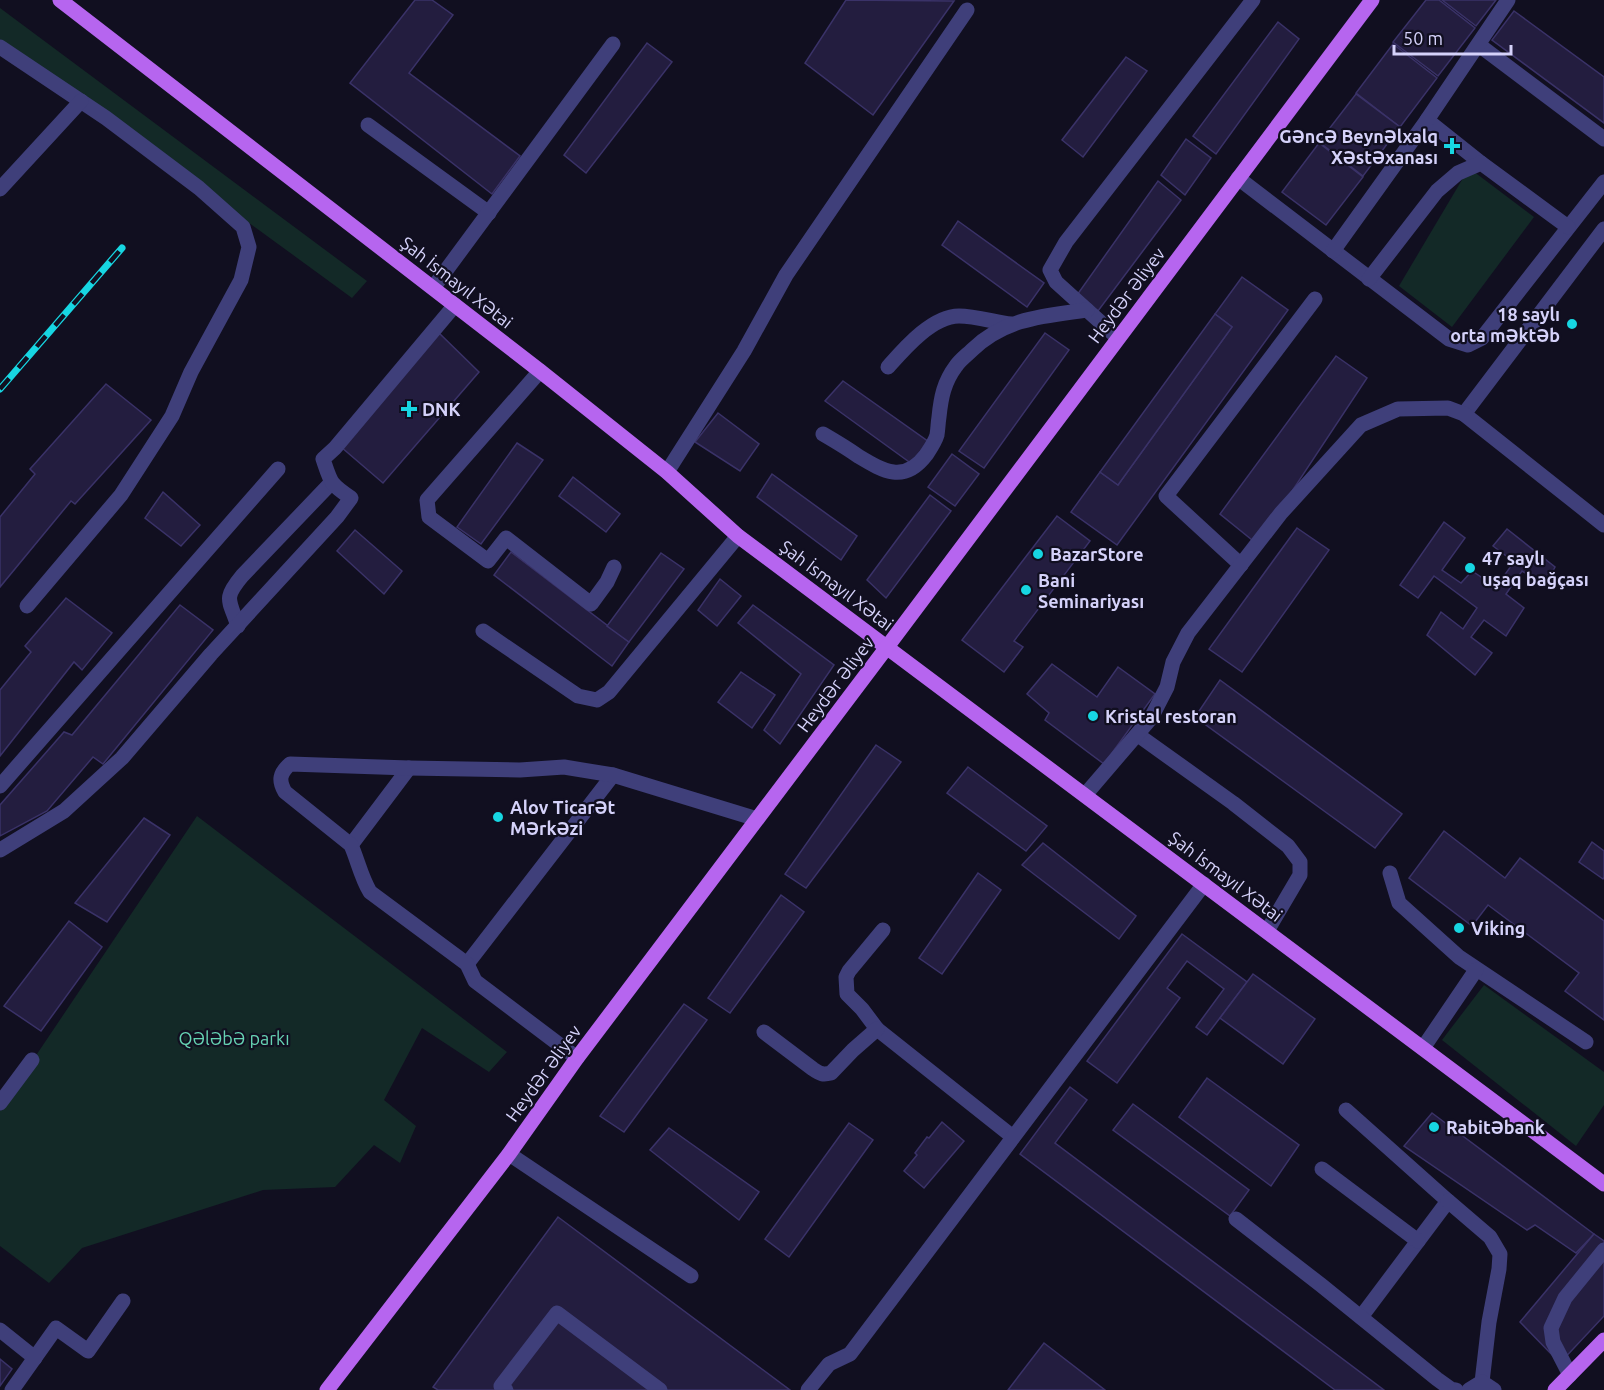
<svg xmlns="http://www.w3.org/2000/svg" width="1604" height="1390" viewBox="0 0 1604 1390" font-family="Ubuntu,sans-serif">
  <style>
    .green { fill: #132927 }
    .building { fill: #231d3f; stroke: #3a3268; stroke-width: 1.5 }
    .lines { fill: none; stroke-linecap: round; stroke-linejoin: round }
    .minor { stroke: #3f3f7a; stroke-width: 15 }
    .major { stroke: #b665ef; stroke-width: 15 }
    .rail-casing { stroke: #17d6e2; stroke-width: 7 }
    .rail { stroke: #110f20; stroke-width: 4.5; stroke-dasharray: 14; stroke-linecap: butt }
    .poi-dot { fill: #17d6e2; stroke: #110f20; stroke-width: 2 }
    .labels { text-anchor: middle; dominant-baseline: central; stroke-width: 4.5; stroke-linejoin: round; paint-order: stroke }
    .poi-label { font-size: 18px; font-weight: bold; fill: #d5d2fa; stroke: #110f20; text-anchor: start }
    .street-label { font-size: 18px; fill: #d5d2fa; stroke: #110f20 }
    .park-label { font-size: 18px; fill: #66d3b3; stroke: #110f20 }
  </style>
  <rect width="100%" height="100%" fill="#110f20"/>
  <g class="green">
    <path d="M 0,8 L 367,281 L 352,298 L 0,41 Z"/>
    <path d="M 1469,168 L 1534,217 L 1452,327 L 1399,286 Z"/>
    <path d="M 197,816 L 507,1052 L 489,1072 L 422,1028 L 384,1100 L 416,1126 L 400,1163 L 374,1145 L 335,1187 L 263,1190 L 82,1248 L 49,1283 L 0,1246 L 0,1109 Z"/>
    <path d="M 1484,985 L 1604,1072 L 1604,1105 L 1576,1146 L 1442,1040 Z"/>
  </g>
  <g class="building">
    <path d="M 415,0 L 432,0 L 453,15 L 409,73 L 520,156 L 492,194 L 350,83 Z"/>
    <path d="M 846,0 L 954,1 L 873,115 L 805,63 Z"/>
    <path d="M 1426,0 L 1439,0 L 1475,28 L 1438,76 L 1393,42 Z"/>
    <path d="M 1442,0 L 1496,0 L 1476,26 Z"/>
    <path d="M 1514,11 L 1604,77 L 1604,123 L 1492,40 Z"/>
    <path d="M 1278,22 L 1299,39 L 1216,154 L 1193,136 Z"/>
    <path d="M 647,43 L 672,62 L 586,173 L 564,155 Z"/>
    <path d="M 1393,44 L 1437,78 L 1400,127 L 1356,93 Z"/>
    <path d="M 1126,57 L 1147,71 L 1083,157 L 1062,140 Z"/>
    <path d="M 1356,94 L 1400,127 L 1363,176 L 1319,142 Z"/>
    <path d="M 1186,139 L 1211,158 L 1185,195 L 1161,175 Z"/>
    <path d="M 1319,143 L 1363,177 L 1326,225 L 1282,192 Z"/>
    <path d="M 1158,181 L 1181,200 L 1098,311 L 1077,295 Z"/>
    <path d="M 958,221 L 1044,283 L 1027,307 L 942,245 Z"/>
    <path d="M 1242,277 L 1288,310 L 1117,545 L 1071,512 L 1100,472 L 1118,485 L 1232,327 L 1215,314 Z"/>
    <path d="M 1215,314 L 1232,327 L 1118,485 L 1100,472 Z"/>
    <path d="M 437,331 L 479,372 L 383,483 L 341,447 Z"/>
    <path d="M 1045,333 L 1069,350 L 984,468 L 959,451 Z"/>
    <path d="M 1336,356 L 1367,378 L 1257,544 L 1220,514 Z"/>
    <path d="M 843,381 L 929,442 L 912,464 L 825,401 Z"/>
    <path d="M 106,384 L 151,420 L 75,504 L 71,501 L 0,587 L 0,517 L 35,474 L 30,469 Z"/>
    <path d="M 718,413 L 759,444 L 740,471 L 695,442 Z"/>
    <path d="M 517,443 L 543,460 L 481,544 L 457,527 Z"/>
    <path d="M 952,454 L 979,474 L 955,506 L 928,487 Z"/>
    <path d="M 772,474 L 857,536 L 841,560 L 757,497 Z"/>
    <path d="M 573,477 L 620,514 L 606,532 L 559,496 Z"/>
    <path d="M 163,492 L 200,525 L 181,546 L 145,518 Z"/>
    <path d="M 930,495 L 951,511 L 886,598 L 867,580 Z"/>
    <path d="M 1057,516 L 1090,541 L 1014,641 L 1023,647 L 1004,672 L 962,640 Z"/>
    <path d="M 1444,522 L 1465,538 L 1442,570 L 1461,583 L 1472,571 L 1496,587 L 1514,562 L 1493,546 L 1507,529 L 1555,567 L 1546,585 L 1522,571 L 1506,594 L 1524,608 L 1506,636 L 1484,620 L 1471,637 L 1492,653 L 1475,675 L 1427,635 L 1441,612 L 1463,629 L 1477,608 L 1434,576 L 1418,598 L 1400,585 Z"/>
    <path d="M 1297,528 L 1329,550 L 1242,672 L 1209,649 Z"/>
    <path d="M 355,530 L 402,571 L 384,594 L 337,551 Z"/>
    <path d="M 511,552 L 629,642 L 612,666 L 494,575 Z"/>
    <path d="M 661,553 L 684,569 L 629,642 L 607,626 Z"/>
    <path d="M 720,579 L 741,596 L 717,626 L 698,610 Z"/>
    <path d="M 66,598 L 112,633 L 82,670 L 74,662 L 0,756 L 0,690 L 31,652 L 25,646 Z"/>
    <path d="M 180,605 L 213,630 L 103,764 L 93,757 L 47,811 L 0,836 L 0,805 L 64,732 L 72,735 Z"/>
    <path d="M 753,605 L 834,665 L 780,744 L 764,730 L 801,674 L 738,623 Z"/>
    <path d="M 1052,664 L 1097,697 L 1118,667 L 1155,694 L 1104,764 L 1045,720 L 1049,713 L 1027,694 Z"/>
    <path d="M 741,672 L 775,695 L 752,728 L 718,702 Z"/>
    <path d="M 1220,680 L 1402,814 L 1375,848 L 1195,717 Z"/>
    <path d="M 876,745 L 901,762 L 806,888 L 785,874 Z"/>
    <path d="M 968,767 L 1047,826 L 1026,851 L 947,793 Z"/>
    <path d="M 144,818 L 170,835 L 107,922 L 75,903 Z"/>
    <path d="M 1444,831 L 1505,878 L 1520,858 L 1604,921 L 1604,1020 L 1565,991 L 1579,973 L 1488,905 L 1472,926 L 1409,878 Z"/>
    <path d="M 1592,842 L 1604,851 L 1604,877 L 1603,879 L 1579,862 Z"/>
    <path d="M 1043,843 L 1136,916 L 1119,939 L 1022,865 Z"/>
    <path d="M 978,873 L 1001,890 L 942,974 L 919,958 Z"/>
    <path d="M 781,895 L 804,912 L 730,1013 L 708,998 Z"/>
    <path d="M 69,921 L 102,947 L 41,1031 L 4,1006 Z"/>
    <path d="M 1182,934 L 1247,982 L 1207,1035 L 1196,1027 L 1224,989 L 1187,961 L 1167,988 L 1180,998 L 1117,1083 L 1087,1061 Z"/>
    <path d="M 1253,974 L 1315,1019 L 1283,1064 L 1220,1018 Z"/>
    <path d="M 684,1004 L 707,1020 L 624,1132 L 600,1116 Z"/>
    <path d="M 1207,1078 L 1299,1145 L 1271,1186 L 1179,1117 Z"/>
    <path d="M 1070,1087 L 1087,1100 L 1055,1143 L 1384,1390 L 1335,1390 L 1020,1154 Z"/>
    <path d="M 1133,1104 L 1249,1190 L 1230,1216 L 1113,1130 Z"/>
    <path d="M 1432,1113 L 1594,1234 L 1576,1253 L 1535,1225 L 1527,1230 L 1404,1146 Z"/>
    <path d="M 942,1122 L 964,1141 L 924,1188 L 904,1171 L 917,1155 L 915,1153 L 927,1137 L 929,1138 Z"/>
    <path d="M 849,1123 L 873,1140 L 789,1257 L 765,1239 Z"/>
    <path d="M 669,1128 L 759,1192 L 739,1220 L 650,1150 Z"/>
    <path d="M 558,1217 L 790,1390 L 438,1390 L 433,1387 Z"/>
    <path d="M 1594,1234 L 1604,1241 L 1604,1316 L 1560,1363 L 1520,1322 Z"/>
    <path d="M 1044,1343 L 1105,1390 L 1008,1390 Z"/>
    <path d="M 0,1359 L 12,1369 L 0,1386 Z"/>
  </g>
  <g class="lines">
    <g class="minor">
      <path d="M 1479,45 L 1604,139"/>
      <path d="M 0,47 L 106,118 L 199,188 L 243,227 L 249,247 L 241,280 L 191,372 L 172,416 L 121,495 L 27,606"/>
      <path d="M 1427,120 L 1481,163"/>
      <path d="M 368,125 L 489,213"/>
      <path d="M 1238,178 L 1449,339 L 1468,345 L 1482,338 L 1604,182"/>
      <path d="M 0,189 L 81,101"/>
      <path d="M 1333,251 L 1427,120 L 1508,0"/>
      <path d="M 1369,279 L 1437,191 L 1458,173 L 1481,163 L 1568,227"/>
      <path d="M 433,288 L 613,44"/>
      <path d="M 1118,338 L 1056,282 L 1050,270 L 1066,242 L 1253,0"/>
      <path d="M 888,367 C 904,349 932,316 959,316 C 975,316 995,322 1011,324"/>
      <path d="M 540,371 L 427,500 L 429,517 L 488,561 L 506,538 L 591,604 L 607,582 L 614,567"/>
      <path d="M 1464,414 L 1604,229"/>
      <path d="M 823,434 C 835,441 847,448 858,456 C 883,471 904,484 926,455 C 930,449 935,442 937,435 C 938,429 938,423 939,417 C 941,397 944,382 956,366 C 960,360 967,355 972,350 C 1005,318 1044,316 1087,310"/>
      <path d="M 667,472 L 744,351 L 786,275 L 967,10"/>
      <path d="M 1241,565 L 1166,496 L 1315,299"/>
      <path d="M 238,626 C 229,599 223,599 242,576 L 331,483"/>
      <path d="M 483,631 L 578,696 L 597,700 L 609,692 L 738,536"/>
      <path d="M 1138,735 L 1233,803 L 1288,846 L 1300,862 L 1300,875 L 1267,931"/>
      <path d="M 0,786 L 278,469"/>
      <path d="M 1085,795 L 1151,718 L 1167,687 L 1173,662 L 1188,633 L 1281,513 L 1361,425 L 1398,409 L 1448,408 L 1464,414 L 1604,525"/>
      <path d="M 351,845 L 409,768"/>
      <path d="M 0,850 L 64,811 L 122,758 L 211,654 L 337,517 L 351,498 C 330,484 331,483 323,459 L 335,448 L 455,305"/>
      <path d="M 1390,873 L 1399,903 L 1459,957 L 1586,1042"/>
      <path d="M 883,930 L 849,971 L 846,977 L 847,994 L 862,1009 L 877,1029 L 1013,1137"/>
      <path d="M 467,964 L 613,775"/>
      <path d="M 764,1032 L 813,1069 C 820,1074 823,1075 831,1073 L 853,1050 L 877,1029"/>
      <path d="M 1423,1048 L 1476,970"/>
      <path d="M 577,1058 L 475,981 L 467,964 L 370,892 C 361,877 358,861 351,845 L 285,792 C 278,780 280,773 290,764 L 409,768 L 520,770 L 564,767 L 613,775 L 757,819"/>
      <path d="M 0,1103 L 32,1060"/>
      <path d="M 1346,1110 L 1448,1201 L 1361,1317"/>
      <path d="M 509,1154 L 691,1276"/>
      <path d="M 1322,1169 L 1418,1241"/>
      <path d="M 1448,1201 L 1490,1237 L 1500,1254 L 1499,1269 L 1489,1322 L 1482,1382"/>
      <path d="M 1236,1219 L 1321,1285 L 1437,1379 L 1451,1389 L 1456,1390"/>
      <path d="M 0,1330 L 35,1358"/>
      <path d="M 1570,1375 L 1553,1342 L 1551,1328 L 1565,1298 L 1604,1250"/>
      <path d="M 12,1390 L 56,1328 L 88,1351 L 123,1301"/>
      <path d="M 506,1390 L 501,1386 L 557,1313 L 660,1390"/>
      <path d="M 808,1390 L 829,1364 L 850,1354 L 1204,884"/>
      <path d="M 1469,1390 L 1482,1382 L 1494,1390"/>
    </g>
    <g class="major">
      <path d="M 60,0 L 540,371 L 667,472 L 738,536 L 1604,1184"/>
      <path d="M 327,1390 L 509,1154 L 577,1058 L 887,647 L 1372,0"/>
      <path d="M 1555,1390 L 1604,1340"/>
    </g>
    <g class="rail-casing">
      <path id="rail" d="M 0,389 L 122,248"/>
    </g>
    <use href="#rail" class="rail"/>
  </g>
  <g class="poi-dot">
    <path d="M1449 137h6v6h6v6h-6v6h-6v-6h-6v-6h6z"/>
    <circle cx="1572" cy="324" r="6"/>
    <path d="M406 400h6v6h6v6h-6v6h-6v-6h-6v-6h6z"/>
    <circle cx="1038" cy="554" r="6"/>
    <circle cx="1470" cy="568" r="6"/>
    <circle cx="1026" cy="590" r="6"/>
    <circle cx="1093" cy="716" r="6"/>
    <circle cx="498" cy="817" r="6"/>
    <circle cx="1459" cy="928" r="6"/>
    <circle cx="1434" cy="1127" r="6"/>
  </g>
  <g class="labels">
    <g class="poi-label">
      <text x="1438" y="136" text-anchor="end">Gəncə Beynəlxalq<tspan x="1438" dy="21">Xəstəxanası</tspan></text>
      <text x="1560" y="314" text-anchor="end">18 saylı<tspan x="1560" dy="21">orta məktəb</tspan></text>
      <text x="422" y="409">DNK</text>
      <text x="1050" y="554">BazarStore</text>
      <text x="1482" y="558">47 saylı<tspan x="1482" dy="21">uşaq bağçası</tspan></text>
      <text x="1038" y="580">Bani<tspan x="1038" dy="21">Seminariyası</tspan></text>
      <text x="1105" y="716">Kristal restoran</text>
      <text x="510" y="807">Alov Ticarət<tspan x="510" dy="21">Mərkəzi</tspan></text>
      <text x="1471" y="928">Viking</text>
      <text x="1446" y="1127">Rabitəbank</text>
    </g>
    <g class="street-label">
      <text transform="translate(457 282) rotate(38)">Şah İsmayıl Xətai</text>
      <text transform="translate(1126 295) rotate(-53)">Heydər Əliyev</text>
      <text transform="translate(837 585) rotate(37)">Şah İsmayıl Xətai</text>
      <text transform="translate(835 684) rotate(-53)">Heydər Əliyev</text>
      <text transform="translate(1226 876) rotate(37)">Şah İsmayıl Xətai</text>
      <text transform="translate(543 1073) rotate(-54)">Heydər Əliyev</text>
    </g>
    <g class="park-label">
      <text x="234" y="1038">Qələbə parkı</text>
    </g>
  </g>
  <path d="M1394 45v9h117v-9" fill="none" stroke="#d5d2fa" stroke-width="3"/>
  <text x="1403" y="45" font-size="18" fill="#d5d2fa" stroke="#110f20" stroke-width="4.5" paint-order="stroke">50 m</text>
</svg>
